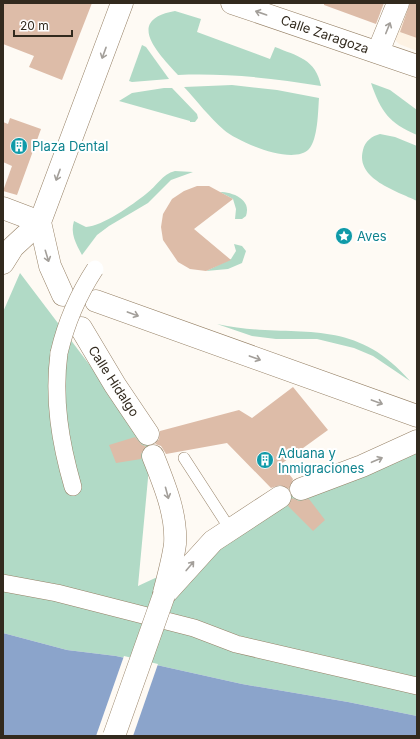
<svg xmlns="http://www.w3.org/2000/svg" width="420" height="739" viewBox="0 0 420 739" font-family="Inter,sans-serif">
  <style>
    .built { fill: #fdf2e3 }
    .green { fill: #b1dac6 }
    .water { fill: #8ba4cb }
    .pier { fill: #fefaf4 }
    .building { fill: #ddbca8 }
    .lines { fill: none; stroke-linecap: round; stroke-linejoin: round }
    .service-casing { stroke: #968166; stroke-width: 12 }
    .pedestrian-casing { stroke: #968166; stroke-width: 18 }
    .minor-casing { stroke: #968166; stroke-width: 23 }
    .primary-casing { stroke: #968166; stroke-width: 23 }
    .service { stroke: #fff; stroke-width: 11 }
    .pedestrian { stroke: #fff; stroke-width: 17 }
    .minor { stroke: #fff; stroke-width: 22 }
    .primary { stroke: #fff; stroke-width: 22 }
    .pedestrian-bridge-casing { stroke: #968166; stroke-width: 18; stroke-linecap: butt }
    .primary-bridge-casing { stroke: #968166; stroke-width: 23; stroke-linecap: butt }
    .pedestrian-bridge { stroke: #fff; stroke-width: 17 }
    .primary-bridge { stroke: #fff; stroke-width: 22 }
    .oneway { stroke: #a39f9a }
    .labels { text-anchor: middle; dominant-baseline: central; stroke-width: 4; stroke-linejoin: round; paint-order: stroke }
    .street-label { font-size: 13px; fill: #322a1e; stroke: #fff }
    .culture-label { font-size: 13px; fill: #0d838f; stroke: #fff; text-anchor: start }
  </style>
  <rect width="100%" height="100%" fill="#fefaf4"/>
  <path class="built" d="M 409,3 L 417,3 L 417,51 L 399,44 L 395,40 Z"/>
  <g class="green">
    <path d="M 175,11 L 201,19 L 197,32 L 270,59 L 275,47 C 297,56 316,59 321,86 C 273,78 225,73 178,75 C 159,54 124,20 175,11 Z"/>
    <path d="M 142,45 L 146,47 L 169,79 L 132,82 L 129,81 Z"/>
    <path d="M 371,83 L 390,90 L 417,110 L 417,135 C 389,123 381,112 371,83 Z"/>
    <path d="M 232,85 L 277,90 L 319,98 C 318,111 318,139 309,149 C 293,166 238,142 224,130 C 209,117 197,101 184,87 Z"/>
    <path d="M 164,88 L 172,88 L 197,114 L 198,118 L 195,122 L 190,122 L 190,121 L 119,101 L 132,93 Z"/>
    <path d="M 380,134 L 395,137 L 417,146 L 417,201 C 397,191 355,179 363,150 C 365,141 372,136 380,134 Z"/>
    <path d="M 175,171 L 193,172 L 171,180 L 148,203 L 109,226 L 97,235 L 82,255 C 76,244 70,233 74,221 L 86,227 C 103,226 132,205 146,194 C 157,186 162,174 175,171 Z"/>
    <path d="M 220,192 C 232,192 252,199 246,216 L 242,219 L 235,219 L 236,209 L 233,199 Z"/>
    <path d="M 234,244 L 242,246 L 246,251 L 242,263 L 228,269 L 206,271 L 231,259 L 236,251 Z"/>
    <path d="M 20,273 L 151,446 L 138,586 L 181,566 L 287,493 L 417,440 L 417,716 L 348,702 L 242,684 L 116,656 L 67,650 L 3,633 L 3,312 Z"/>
    <path d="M 217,324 C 293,341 350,312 410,381 L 373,356 L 354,348 L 317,339 L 276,339 L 252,336 Z"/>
  </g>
  <path class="water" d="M 3,633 L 67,650 L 116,656 L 242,684 L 348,702 L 417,716 L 417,736 L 3,736 Z"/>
  <path class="pier" d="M 124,656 L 158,664 L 133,736 L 96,736 Z"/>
  <g class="building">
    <path d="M 3,3 L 92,3 L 62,80 L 29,67 L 34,56 L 3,44 Z"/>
    <path d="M 324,3 L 384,3 L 376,24 L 324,5 Z"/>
    <path d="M 410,3 L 417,3 L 417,38 L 400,32 Z"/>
    <path d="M 10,118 L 41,129 L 17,195 L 3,191 L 12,166 L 3,162 L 3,122 L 8,124 Z"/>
    <path d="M 197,186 L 209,186 L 233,199 L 194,229 L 231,260 L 206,271 L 190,269 L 178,262 L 163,240 L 161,227 L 163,214 L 172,199 L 184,191 Z"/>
    <path d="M 293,387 L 328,430 L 281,464 L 293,479 L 289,489 L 280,485 L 271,488 L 227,443 L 166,454 L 161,446 L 155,444 L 159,439 L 160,431 L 239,410 L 252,418 Z"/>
    <path d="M 135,437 L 142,445 L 146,446 L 141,454 L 141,459 L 116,463 L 109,445 Z"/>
    <path d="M 292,498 L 299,501 L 309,499 L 325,520 L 313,531 L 288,506 Z"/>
  </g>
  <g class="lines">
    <g class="service-casing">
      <path id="service" d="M 184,458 L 230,529"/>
    </g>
    <g class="pedestrian-casing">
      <g id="pedestrian">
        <path d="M 59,353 C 53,399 60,442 73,487"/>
        <path d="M 3,583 L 57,593 L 194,628 L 236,644 L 417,686"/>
      </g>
    </g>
    <g class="minor-casing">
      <g id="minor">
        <path d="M 232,3 L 417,66"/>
        <path d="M 378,52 L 398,3"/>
        <path d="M 3,208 L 40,222 L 13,247 L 3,263"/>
        <path d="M 96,301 L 417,416"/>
      </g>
    </g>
    <g class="primary-casing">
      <g id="primary">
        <path d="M 63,295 L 50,266 L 40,222 L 122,3"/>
        <path d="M 81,328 L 115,385 L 148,434"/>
        <path d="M 153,456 C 164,484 177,514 175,544 C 173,560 168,577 164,593"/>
        <path d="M 301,489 L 362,466 L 417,441"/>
        <path d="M 164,595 L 213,541 L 280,497"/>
      </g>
    </g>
    <use href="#service" class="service"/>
    <use href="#pedestrian" class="pedestrian"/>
    <use href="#minor" class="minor"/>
    <use href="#primary" class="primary"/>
    <g class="pedestrian-bridge-casing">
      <path id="pedestrian-bridge" d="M 59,353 C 66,323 78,295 95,269"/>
    </g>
    <g class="primary-bridge-casing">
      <path id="primary-bridge" d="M 114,736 L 164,595"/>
    </g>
    <use href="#pedestrian-bridge" class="pedestrian-bridge"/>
    <use href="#primary-bridge" class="primary-bridge"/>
  </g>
  <defs><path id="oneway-shaft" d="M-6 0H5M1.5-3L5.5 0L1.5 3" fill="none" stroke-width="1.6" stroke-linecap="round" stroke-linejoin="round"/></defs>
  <g class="oneway">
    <use href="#oneway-shaft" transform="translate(261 13) rotate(-161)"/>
    <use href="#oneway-shaft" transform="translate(388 28) rotate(-68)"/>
    <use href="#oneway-shaft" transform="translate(104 53) rotate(110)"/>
    <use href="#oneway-shaft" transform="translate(58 175) rotate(110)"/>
    <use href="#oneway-shaft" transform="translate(47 256) rotate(73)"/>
    <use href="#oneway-shaft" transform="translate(133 314) rotate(20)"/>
    <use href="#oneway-shaft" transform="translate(255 358) rotate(20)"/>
    <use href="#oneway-shaft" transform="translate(377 402) rotate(20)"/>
    <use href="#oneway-shaft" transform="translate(377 460) rotate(-23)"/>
    <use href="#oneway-shaft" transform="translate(167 493) rotate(75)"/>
    <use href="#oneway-shaft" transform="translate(190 566) rotate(-50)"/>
  </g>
  <defs>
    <g id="building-disc" transform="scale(0.9)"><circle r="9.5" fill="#0f9aa8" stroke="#fff"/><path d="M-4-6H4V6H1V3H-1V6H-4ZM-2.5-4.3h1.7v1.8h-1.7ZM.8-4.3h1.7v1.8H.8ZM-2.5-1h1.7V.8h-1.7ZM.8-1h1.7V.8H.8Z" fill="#fff"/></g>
    <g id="sight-disc" transform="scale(0.9)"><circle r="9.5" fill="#0f9aa8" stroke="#fff"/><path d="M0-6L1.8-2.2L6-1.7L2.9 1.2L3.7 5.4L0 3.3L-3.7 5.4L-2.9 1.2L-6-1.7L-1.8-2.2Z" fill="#fff"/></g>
  </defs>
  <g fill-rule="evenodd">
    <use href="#building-disc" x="19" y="146"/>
    <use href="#sight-disc" x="344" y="236"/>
    <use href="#building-disc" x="265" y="460"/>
  </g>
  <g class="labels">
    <g class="street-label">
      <text transform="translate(325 34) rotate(19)">Calle Zaragoza</text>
      <text transform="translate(114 381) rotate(57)">Calle Hidalgo</text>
    </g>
    <g class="culture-label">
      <text x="32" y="146">Plaza Dental</text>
      <text x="357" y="236">Aves</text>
      <text x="278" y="453">Aduana y<tspan x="278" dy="15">Inmigraciones</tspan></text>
    </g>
  </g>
  <rect width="420" height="739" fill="none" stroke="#322a1e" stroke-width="8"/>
  <path d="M14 30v6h58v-6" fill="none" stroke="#322a1e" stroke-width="2"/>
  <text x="20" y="30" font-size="12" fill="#322a1e" stroke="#ffffff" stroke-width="3" paint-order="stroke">20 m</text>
</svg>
